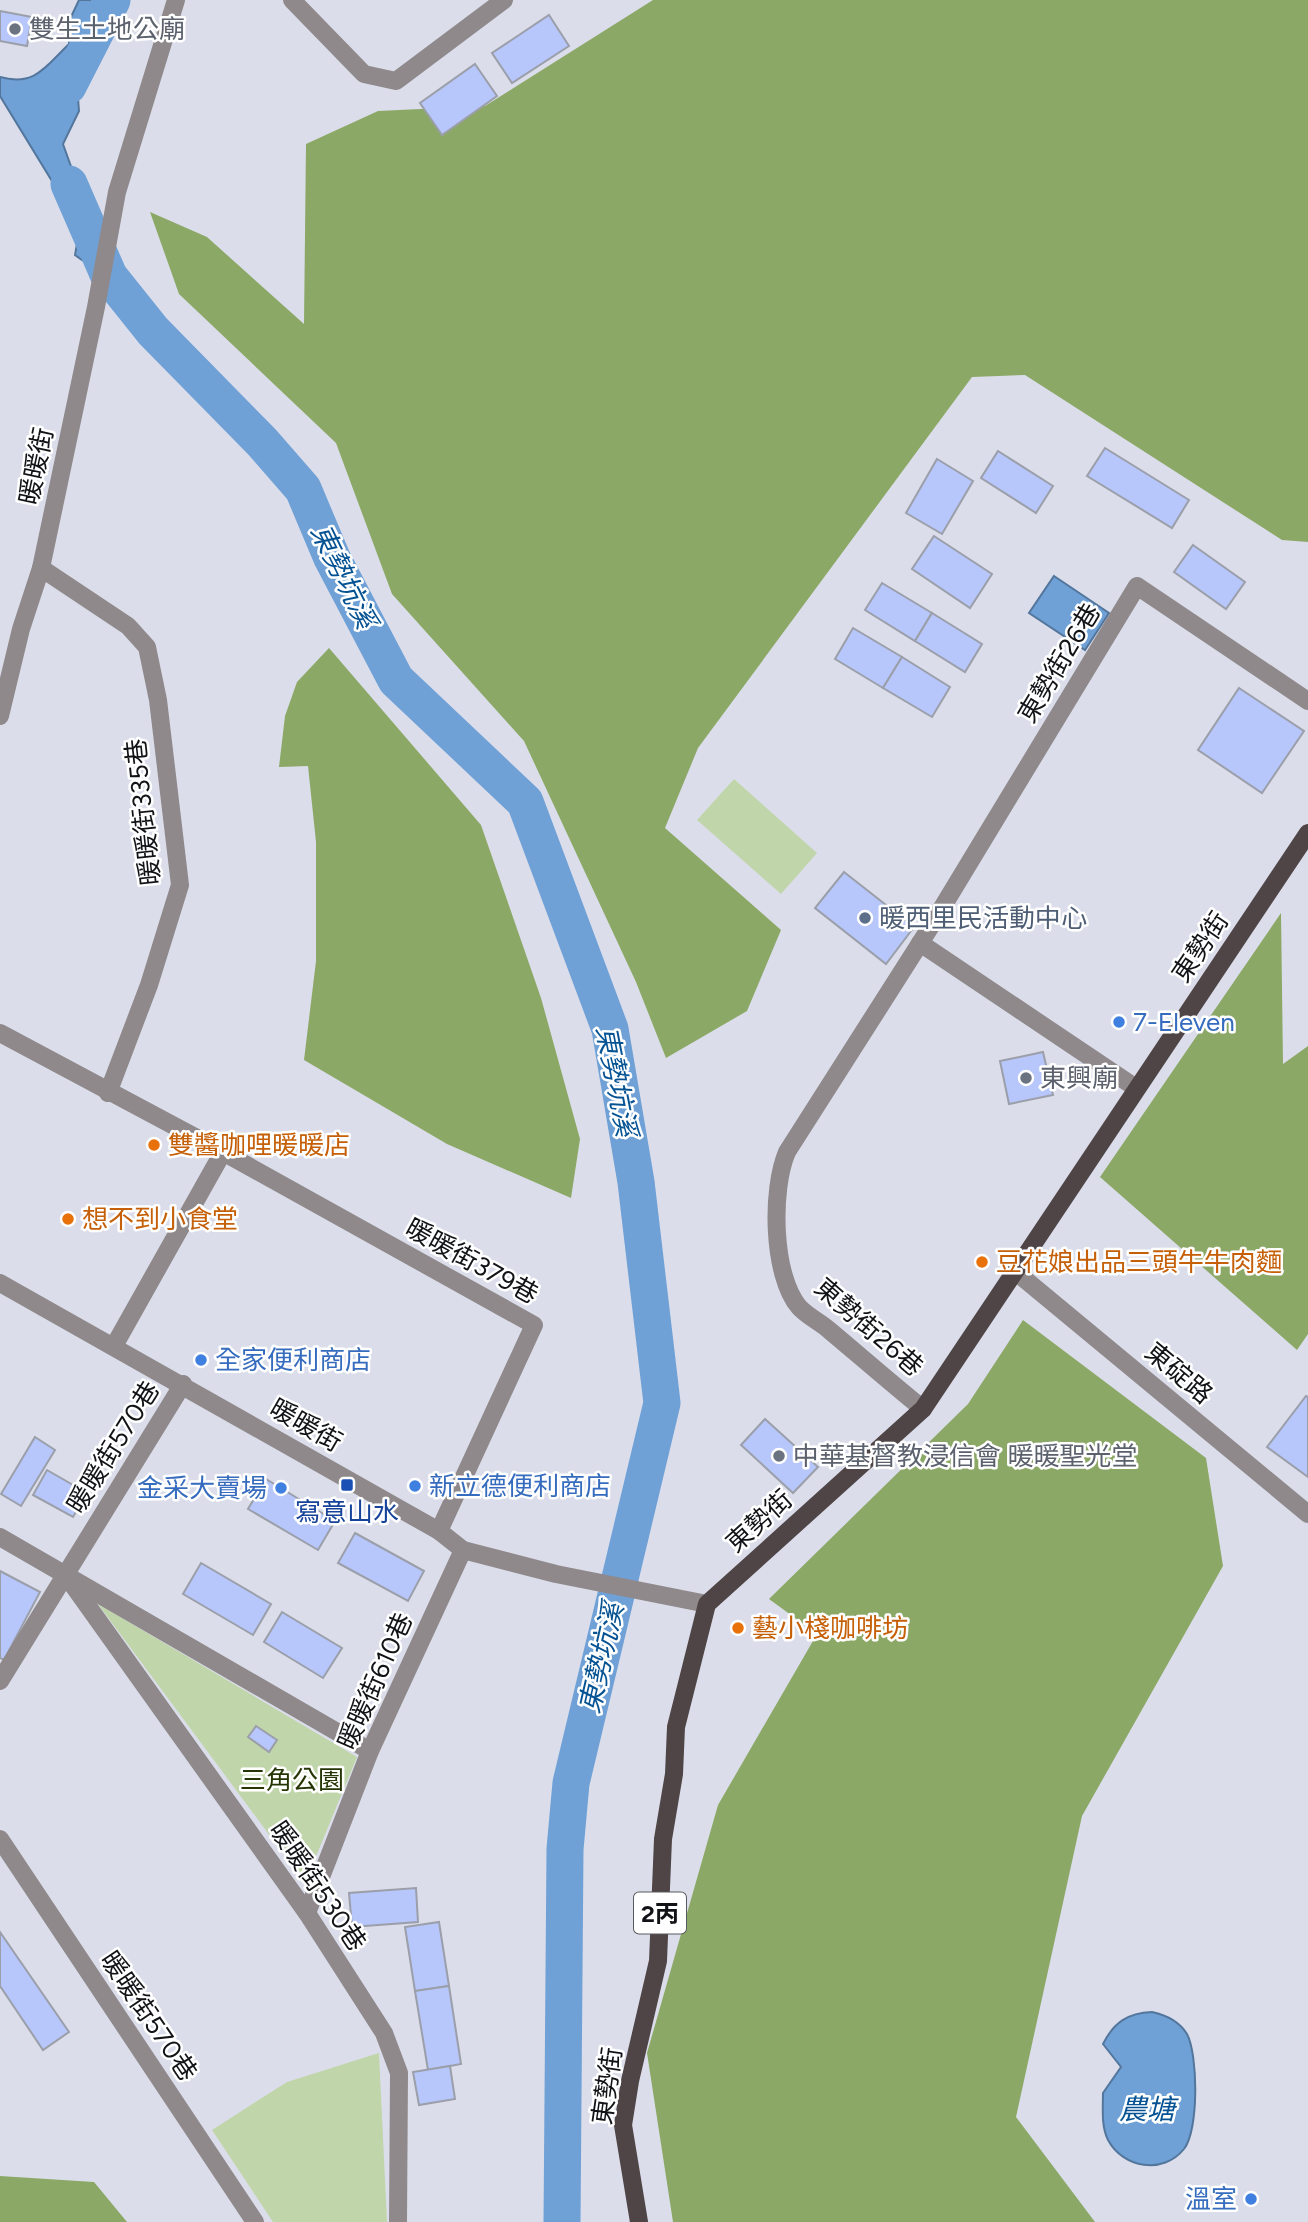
<svg xmlns="http://www.w3.org/2000/svg" width="1308" height="2222" viewBox="0 0 1308 2222" font-family="Figtree,'Noto Sans TC',sans-serif">
  <style>
    .green { fill: #c1d5aa }
    .forest { fill: #8ca866 }
    .water { fill: #6fa0d6; stroke: #53769d; stroke-width: 2 }
    .lines { fill: none; stroke-linecap: round; stroke-linejoin: round }
    .river { stroke: #6fa0d6; stroke-width: 37 }
    .building { fill: #b7c6fb; stroke: #9b9fa9; stroke-width: 2 }
    .minor { stroke: #8f898b; stroke-width: 18 }
    .major { stroke: #4f4547; stroke-width: 18 }
    .worship-dot { fill: #6b7280; stroke: #fff; stroke-width: 2.5 }
    .service-dot { fill: #5c6f8a; stroke: #fff; stroke-width: 2.5 }
    .shop-dot { fill: #3f7fe0; stroke: #fff; stroke-width: 2.5 }
    .food-dot { fill: #e8710a; stroke: #fff; stroke-width: 2.5 }
    .transit-dot { fill: #1a4fb4; stroke: #fff; stroke-width: 2.5 }
    .labels { text-anchor: middle; dominant-baseline: central; stroke-width: 5; stroke-linejoin: round; paint-order: stroke }
    .shield { fill: #fff; stroke: #595a5d; stroke-width: 2 }
    .shield-label { font-size: 24px; font-weight: bold; fill: #121317 }
    .worship-label { font-size: 26px; fill: #5b616d; stroke: #fff; text-anchor: start }
    .street-label { font-size: 26px; fill: #121317; stroke: #fff }
    .service-label { font-size: 26px; fill: #4e5e75; stroke: #fff; text-anchor: start }
    .shop-label { font-size: 26px; fill: #366cbe; stroke: #fff; text-anchor: start }
    .food-label { font-size: 26px; fill: #c56008; stroke: #fff; text-anchor: start }
    .transit-label { font-size: 26px; fill: #164399; stroke: #fff }
    .park-label { font-size: 26px; fill: #253604; stroke: #fff }
    .water-label { font-size: 28px; font-style: italic; fill: #065394; stroke: #fff }
  </style>
  <rect width="100%" height="100%" fill="#dbdeea"/>
  <g class="green">
    <path d="M 734,779 L 817,853 L 781,894 L 697,820 Z"/>
    <path d="M 98,1604 L 357,1757 L 305,1883 Z"/>
    <path d="M 379,2053 L 387,2222 L 273,2222 L 212,2130 L 287,2082 Z"/>
  </g>
  <g class="forest">
    <path d="M 653,0 L 1308,0 L 1308,542 L 1282,540 L 1025,375 L 972,377 L 698,748 L 665,828 L 781,930 L 747,1011 L 666,1058 L 636,982 L 524,741 L 392,594 L 336,443 L 179,294 L 150,212 L 207,237 L 304,324 L 306,144 L 378,111 L 485,106 Z"/>
    <path d="M 329,648 L 481,825 L 541,998 L 580,1139 L 571,1198 L 447,1144 L 304,1060 L 316,961 L 316,842 L 308,766 L 279,767 L 285,716 L 297,682 Z"/>
    <path d="M 1281,913 L 1283,1064 L 1308,1046 L 1308,1334 L 1297,1350 L 1100,1177 Z"/>
    <path d="M 1023,1320 L 1206,1458 L 1223,1566 L 1082,1816 L 1016,2117 L 1095,2222 L 673,2222 L 647,2053 L 718,1805 L 817,1634 L 769,1599 L 968,1404 Z"/>
    <path d="M 0,2176 L 94,2182 L 127,2222 L 0,2222 Z"/>
  </g>
  <g class="water">
    <path d="M 79,0 L 107,0 L 90,31 L 93,74 L 77,85 L 79,111 L 63,144 L 89,217 L 82,260 L 75,255 L 80,227 L 0,96 L 0,77 C 35,87 46,66 69,44 L 70,19 Z"/>
    <path d="M 1054,576 L 1109,613 L 1085,650 L 1029,613 Z"/>
    <path d="M 1152,2012 C 1166,2015 1179,2021 1187,2034 C 1198,2055 1199,2130 1184,2149 C 1163,2175 1123,2168 1108,2140 C 1101,2126 1103,2108 1103,2093 L 1121,2067 L 1103,2044 C 1114,2022 1128,2013 1152,2012 Z"/>
  </g>
  <g class="lines">
    <g class="river">
      <path d="M 68,86 L 112,0"/>
      <path d="M 69,184 L 109,276 L 153,331 L 262,442 L 303,489 L 332,558 L 396,680 L 525,802 L 610,1029 L 636,1182 L 662,1403 L 571,1783 L 565,1849 L 562,2222"/>
    </g>
  </g>
  <g class="building">
    <path d="M 0,11 L 32,17 L 27,46 L 0,41 Z"/>
    <path d="M 549,15 L 569,46 L 512,83 L 492,53 Z"/>
    <path d="M 475,64 L 497,96 L 442,135 L 420,103 Z"/>
    <path d="M 1105,448 L 1189,500 L 1172,528 L 1087,476 Z"/>
    <path d="M 998,451 L 1053,486 L 1036,513 L 981,478 Z"/>
    <path d="M 937,459 L 973,481 L 942,534 L 906,513 Z"/>
    <path d="M 934,536 L 992,574 L 970,608 L 912,569 Z"/>
    <path d="M 1193,545 L 1245,582 L 1226,609 L 1174,572 Z"/>
    <path d="M 882,583 L 932,613 L 915,641 L 865,610 Z"/>
    <path d="M 932,613 L 982,644 L 965,672 L 915,641 Z"/>
    <path d="M 853,628 L 902,657 L 883,688 L 835,659 Z"/>
    <path d="M 902,657 L 950,687 L 932,717 L 883,688 Z"/>
    <path d="M 1239,688 L 1304,731 L 1262,793 L 1198,750 Z"/>
    <path d="M 844,872 L 914,927 L 886,964 L 815,908 Z"/>
    <path d="M 1043,1052 L 1053,1095 L 1009,1104 L 1000,1061 Z"/>
    <path d="M 1306,1396 L 1308,1397 L 1308,1477 L 1267,1447 Z"/>
    <path d="M 765,1419 L 818,1467 L 793,1493 L 741,1445 Z"/>
    <path d="M 35,1437 L 55,1450 L 21,1506 L 1,1494 Z"/>
    <path d="M 47,1470 L 87,1493 L 73,1517 L 33,1495 Z"/>
    <path d="M 266,1479 L 335,1521 L 318,1550 L 248,1509 Z"/>
    <path d="M 355,1533 L 424,1571 L 408,1601 L 338,1563 Z"/>
    <path d="M 201,1563 L 271,1604 L 253,1635 L 183,1594 Z"/>
    <path d="M 0,1571 L 40,1592 L 4,1660 L 0,1658 Z"/>
    <path d="M 282,1612 L 342,1648 L 323,1678 L 264,1642 Z"/>
    <path d="M 256,1726 L 277,1740 L 269,1752 L 248,1737 Z"/>
    <path d="M 416,1888 L 418,1922 L 352,1927 L 349,1893 Z"/>
    <path d="M 439,1922 L 449,1986 L 415,1991 L 405,1927 Z"/>
    <path d="M 0,1932 L 69,2032 L 43,2050 L 0,1986 Z"/>
    <path d="M 449,1986 L 461,2064 L 428,2070 L 415,1991 Z"/>
    <path d="M 450,2066 L 455,2099 L 419,2105 L 413,2072 Z"/>
  </g>
  <g class="lines">
    <g class="minor">
      <path d="M 292,0 L 364,74 L 396,81 L 504,0"/>
      <path d="M 41,568 L 128,626 L 147,647 L 158,700 L 180,885 L 149,985 L 108,1093"/>
      <path d="M 0,716 L 21,629 L 41,568 L 96,307 L 117,192 L 176,0"/>
      <path d="M 920,943 L 1136,1088"/>
      <path d="M 0,1033 L 223,1152 L 534,1325 L 439,1531"/>
      <path d="M 1016,1272 L 1308,1514"/>
      <path d="M 0,1283 L 439,1531 L 463,1550 L 556,1574 L 707,1604"/>
      <path d="M 114,1346 L 223,1152"/>
      <path d="M 923,1409 C 891,1383 860,1356 829,1330 C 820,1322 807,1316 799,1307 C 772,1275 771,1189 787,1152 L 931,926 L 1137,586 L 1308,701"/>
      <path d="M 0,1537 L 370,1751"/>
      <path d="M 65,1574 L 307,1913 L 384,2033 L 399,2073 L 398,2222"/>
      <path d="M 0,1681 L 183,1384"/>
      <path d="M 0,1839 L 255,2222"/>
      <path d="M 307,1913 L 370,1751 L 463,1550"/>
    </g>
    <path class="major" d="M 639,2222 L 623,2125 L 630,2081 L 658,1961 L 663,1839 L 674,1774 L 676,1727 L 707,1604 L 923,1409 L 1308,833"/>
  </g>
  <g class="worship-dot">
    <circle cx="15" cy="29" r="7"/>
    <circle cx="1026" cy="1078" r="7"/>
    <circle cx="779" cy="1456" r="7"/>
  </g>
  <circle class="service-dot" cx="865" cy="918" r="7"/>
  <g class="shop-dot">
    <circle cx="1119" cy="1022" r="7"/>
    <circle cx="201" cy="1360" r="7"/>
    <circle cx="415" cy="1486" r="7"/>
    <circle cx="281" cy="1488" r="7"/>
    <circle cx="1251" cy="2199" r="7"/>
  </g>
  <g class="food-dot">
    <circle cx="154" cy="1145" r="7"/>
    <circle cx="68" cy="1219" r="7"/>
    <circle cx="982" cy="1262" r="7"/>
    <circle cx="738" cy="1628" r="7"/>
  </g>
  <rect class="transit-dot" x="340" y="1478" width="14" height="14" rx="3.5"/>
  <g class="labels">
    <rect class="shield" x="634" y="1892.5" width="52" height="41" rx="5"/>
    <g class="shield-label">
      <text x="660" y="1913">2丙</text>
    </g>
    <g class="worship-label">
      <text x="29" y="29">雙生土地公廟</text>
      <text x="1040" y="1078">東興廟</text>
      <text x="793" y="1456">中華基督教浸信會 暖暖聖光堂</text>
    </g>
    <g class="street-label">
      <text transform="translate(36 466) rotate(-78)">暖暖街</text>
      <text transform="translate(1059 663) rotate(-59)">東勢街26巷</text>
      <text transform="translate(143 812) rotate(-96)">暖暖街335巷</text>
      <text transform="translate(1200 947) rotate(-56)">東勢街</text>
      <text transform="translate(472 1261) rotate(29)">暖暖街379巷</text>
      <text transform="translate(869 1327) rotate(41)">東勢街26巷</text>
      <text transform="translate(1179 1373) rotate(40)">東碇路</text>
      <text transform="translate(306 1425) rotate(30)">暖暖街</text>
      <text transform="translate(113 1447) rotate(-58)">暖暖街570巷</text>
      <text transform="translate(759 1521) rotate(-42)">東勢街</text>
      <text transform="translate(375 1681) rotate(-66)">暖暖街610巷</text>
      <text transform="translate(318 1886) rotate(56)">暖暖街530巷</text>
      <text transform="translate(149 2016) rotate(56)">暖暖街570巷</text>
      <text transform="translate(607 2086) rotate(-82)">東勢街</text>
    </g>
    <g class="service-label">
      <text x="879" y="918">暖西里民活動中心</text>
    </g>
    <g class="shop-label">
      <text x="1133" y="1022">7-Eleven</text>
      <text x="215" y="1360">全家便利商店</text>
      <text x="429" y="1486">新立德便利商店</text>
      <text x="267" y="1488" text-anchor="end">金采大賣場</text>
      <text x="1237" y="2199" text-anchor="end">溫室</text>
    </g>
    <g class="food-label">
      <text x="168" y="1145">雙醬咖哩暖暖店</text>
      <text x="82" y="1219">想不到小食堂</text>
      <text x="996" y="1262">豆花娘出品三頭牛牛肉麵</text>
      <text x="752" y="1628">藝小棧咖啡坊</text>
    </g>
    <g class="transit-label">
      <text x="347" y="1512">寫意山水</text>
    </g>
    <g class="park-label">
      <text x="292" y="1780">三角公園</text>
    </g>
    <g class="water-label">
      <text transform="translate(344 576) rotate(64)">東勢坑溪</text>
      <text transform="translate(617 1081) rotate(79)">東勢坑溪</text>
      <text transform="translate(601 1658) rotate(-77)">東勢坑溪</text>
      <text x="1147" y="2109">農塘</text>
    </g>
  </g>
</svg>
